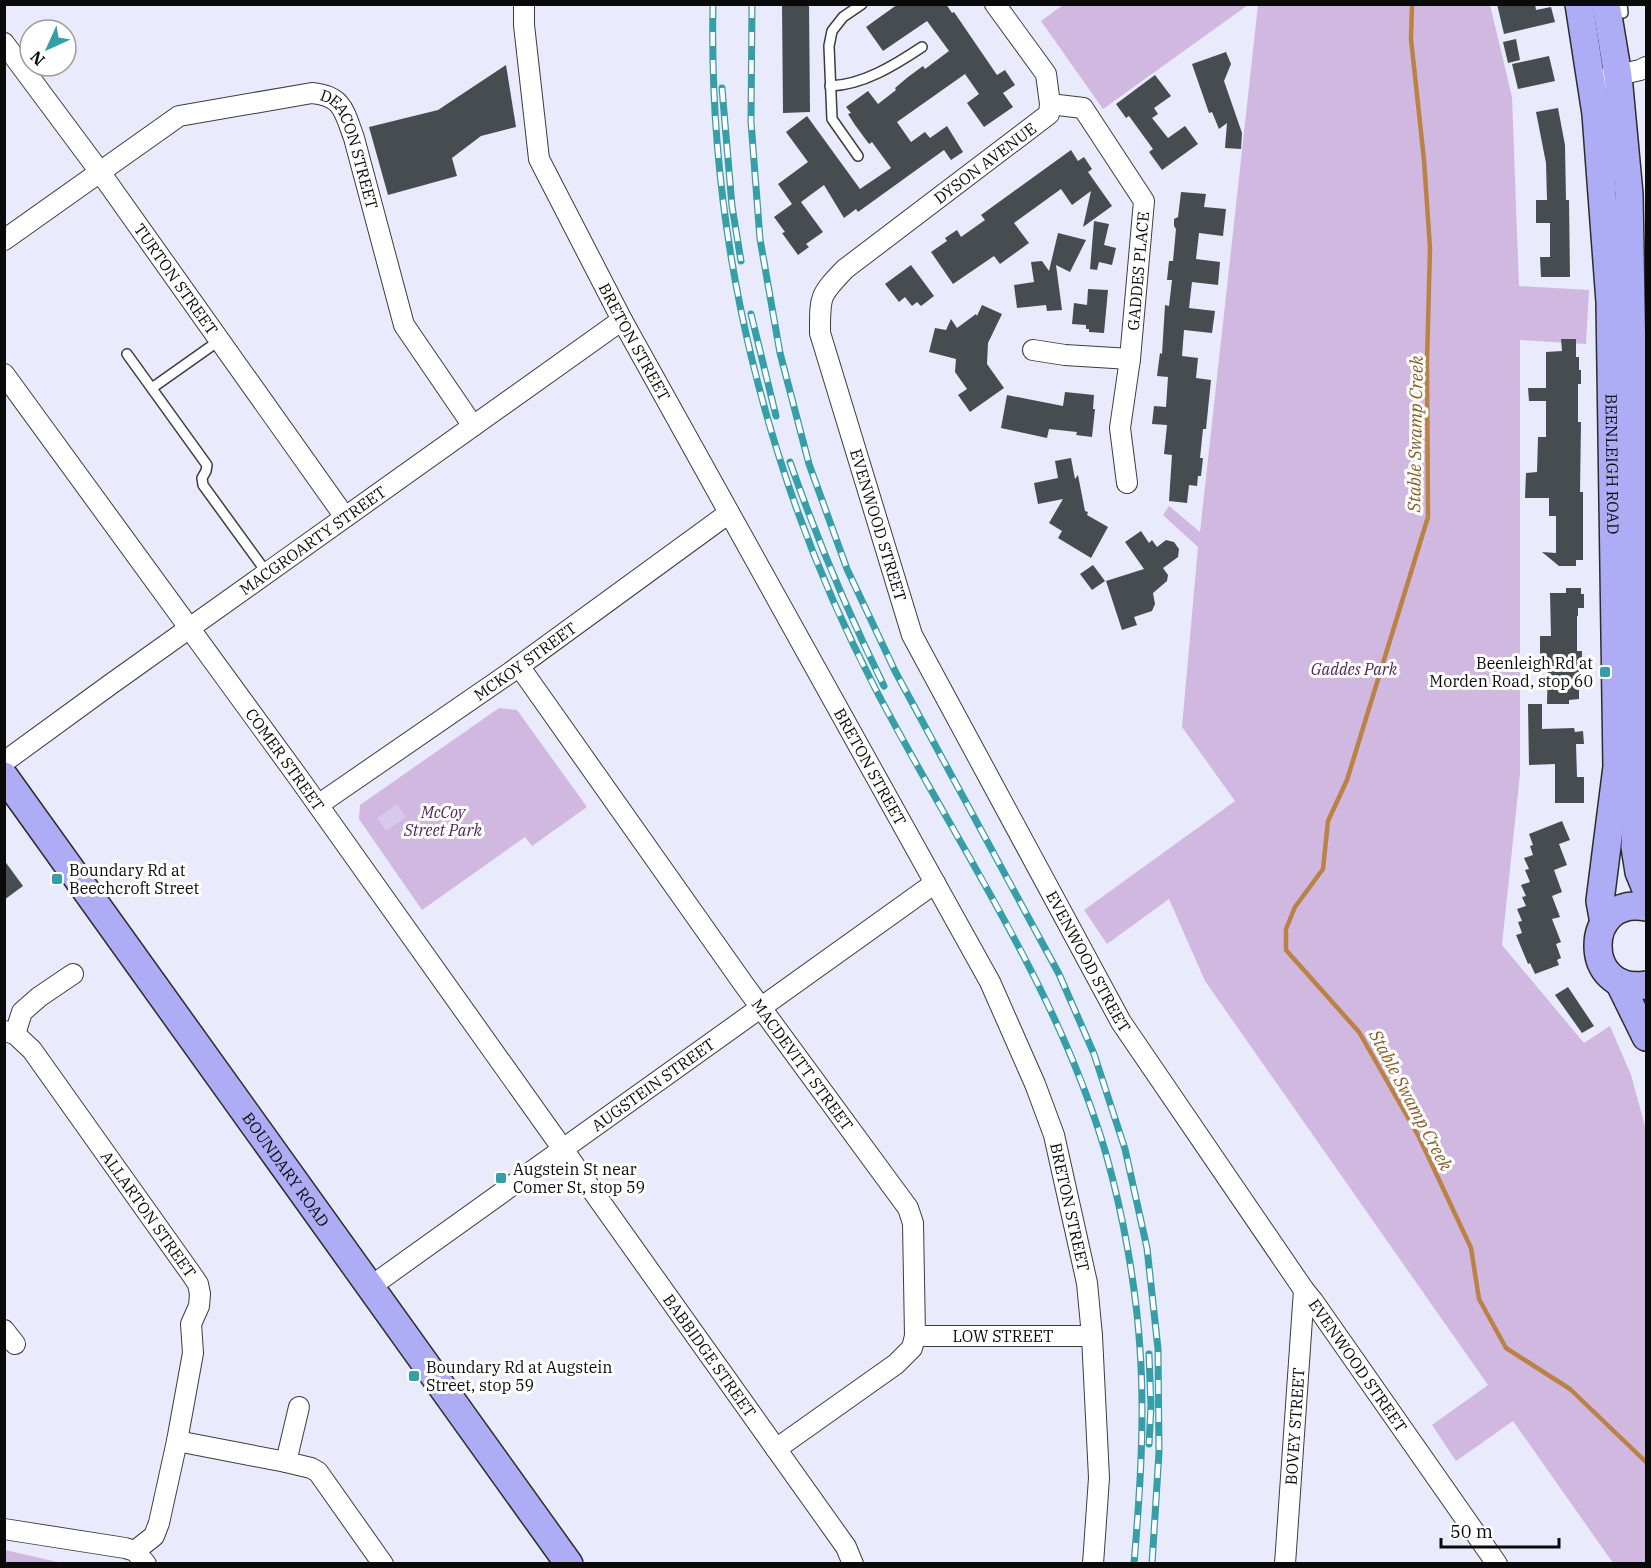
<svg xmlns="http://www.w3.org/2000/svg" width="1651" height="1568" viewBox="0 0 1651 1568" font-family="'IBM Plex Serif',serif">
  <style>
    .green { fill: #d1b8e1 }
    .pitch { fill: #d8c8ea }
    .lines { fill: none; stroke-linecap: round; stroke-linejoin: round }
    .stream { stroke: #ba8245; stroke-width: 4.5 }
    .building { fill: #474c51 }
    .service-casing { stroke: #3d3d3d; stroke-width: 12 }
    .minor-casing { stroke: #3d3d3d; stroke-width: 22 }
    .secondary-casing { stroke: #2c2c2c; stroke-width: 30 }
    .service { stroke: #fff; stroke-width: 9 }
    .minor { stroke: #fff; stroke-width: 20 }
    .secondary { stroke: #adacf4; stroke-width: 27 }
    .rail-casing { stroke: #359ea6; stroke-width: 7 }
    .rail { stroke: #fff; stroke-width: 4.5; stroke-dasharray: 14; stroke-linecap: butt }
    .poi-dot { fill: #359ea6; stroke: #fff; stroke-width: 2 }
    .labels { text-anchor: middle; dominant-baseline: central; stroke-width: 6; stroke-linejoin: round; paint-order: stroke }
    .street-label { font-size: 16px; fill: #0a0a0a; stroke: #fff }
    .poi-label { font-size: 16px; fill: #0a0a0a; stroke: #fff; text-anchor: start }
    .park-label { font-size: 16px; font-style: italic; fill: #532358; stroke: #fff }
    .water-label { font-size: 18px; font-style: italic; fill: #8a5d24; stroke: #fff }
  </style>
  <rect width="100%" height="100%" fill="#e9eafc"/>
  <g class="green">
    <path d="M 1063,5 L 1063,4 L 1248,5 L 1103,109 L 1041,21 Z"/>
    <path d="M 1258,5 L 1490,5 L 1512,97 L 1519,286 L 1589,290 L 1586,344 L 1520,340 L 1520,774 L 1502,945 L 1584,1043 L 1610,1026 L 1631,1075 L 1646,1130 L 1646,1563 L 1613,1563 L 1513,1421 L 1456,1461 L 1432,1425 L 1488,1385 L 1205,981 L 1169,899 L 1107,944 L 1084,910 L 1235,801 L 1182,727 L 1198,547 L 1163,515 L 1169,506 L 1200,532 Z"/>
    <path d="M 499,708 L 517,710 L 587,807 L 532,846 L 525,837 L 422,910 L 359,819 L 360,805 Z"/>
    <path d="M 4,1550 L 5,1550 L 62,1563 L 5,1563 Z"/>
  </g>
  <path class="pitch" d="M 397,804 L 406,817 L 386,831 L 377,818 Z"/>
  <g class="lines">
    <path class="stream" d="M 1412,4 L 1411,39 L 1424,160 L 1430,248 L 1427,362 L 1428,517 L 1347,780 L 1328,821 L 1323,869 L 1295,907 L 1286,929 L 1286,950 L 1359,1032 L 1419,1137 L 1471,1248 L 1479,1299 L 1506,1348 L 1570,1389 L 1646,1462"/>
  </g>
  <g class="building">
    <path d="M 782,4 L 809,4 L 810,112 L 783,113 Z"/>
    <path d="M 898,4 L 946,4 L 952,13 L 954,12 L 997,75 L 1005,70 L 1015,85 L 1003,93 L 1013,107 L 984,127 L 967,103 L 979,94 L 965,74 L 897,122 L 911,142 L 925,132 L 930,138 L 947,126 L 963,152 L 951,160 L 944,150 L 858,212 L 856,209 L 844,218 L 824,185 L 801,202 L 823,232 L 806,244 L 809,247 L 798,255 L 782,233 L 785,232 L 774,217 L 792,204 L 778,184 L 808,162 L 786,132 L 807,116 L 860,189 L 891,168 L 872,142 L 869,144 L 855,125 L 848,114 L 851,113 L 846,107 L 868,91 L 878,104 L 896,90 L 895,88 L 908,77 L 923,66 L 925,69 L 949,51 L 927,21 L 883,51 L 866,27 Z"/>
    <path d="M 1497,4 L 1535,4 L 1536,10 L 1551,7 L 1555,22 L 1504,34 Z"/>
    <path d="M 1516,39 L 1520,60 L 1508,63 L 1503,42 Z"/>
    <path d="M 1226,52 L 1231,64 L 1224,81 L 1242,133 L 1241,149 L 1225,148 L 1227,123 L 1219,129 L 1212,112 L 1209,113 L 1192,64 Z"/>
    <path d="M 1549,56 L 1555,81 L 1518,89 L 1512,64 Z"/>
    <path d="M 506,65 L 516,127 L 481,136 L 452,158 L 457,176 L 388,195 L 369,127 L 438,110 Z"/>
    <path d="M 1155,75 L 1171,96 L 1154,108 L 1158,114 L 1152,118 L 1168,138 L 1185,126 L 1198,144 L 1162,170 L 1149,152 L 1153,149 L 1129,116 L 1126,118 L 1116,104 Z"/>
    <path d="M 1558,108 L 1565,145 L 1566,200 L 1569,200 L 1570,277 L 1541,277 L 1540,257 L 1550,257 L 1550,223 L 1536,223 L 1536,200 L 1547,200 L 1546,163 L 1536,112 Z"/>
    <path d="M 1071,150 L 1078,161 L 1084,157 L 1092,169 L 1088,172 L 1112,206 L 1083,227 L 1091,191 L 1072,205 L 1061,189 L 1014,223 L 1029,243 L 1000,264 L 994,256 L 953,284 L 931,252 L 947,241 L 945,238 L 957,230 L 961,237 L 985,220 L 981,215 Z"/>
    <path d="M 1181,192 L 1206,194 L 1204,207 L 1226,209 L 1223,236 L 1199,233 L 1196,259 L 1220,262 L 1218,285 L 1192,282 L 1189,308 L 1215,311 L 1212,333 L 1184,330 L 1182,356 L 1198,358 L 1196,378 L 1211,380 L 1206,429 L 1203,429 L 1200,458 L 1203,458 L 1201,476 L 1198,476 L 1197,486 L 1189,485 L 1187,503 L 1169,501 L 1172,455 L 1164,454 L 1167,425 L 1152,424 L 1154,406 L 1166,407 L 1168,377 L 1157,376 L 1160,353 L 1162,354 L 1165,305 L 1169,306 L 1172,280 L 1167,280 L 1169,261 L 1173,261 L 1176,229 L 1174,226 L 1174,219 L 1178,217 Z"/>
    <path d="M 1094,221 L 1109,224 L 1104,245 L 1116,248 L 1112,265 L 1099,262 L 1097,270 L 1090,269 Z"/>
    <path d="M 1058,233 L 1086,240 L 1070,272 L 1056,265 L 1062,310 L 1047,311 L 1046,305 L 1017,308 L 1014,285 L 1034,282 L 1031,262 L 1042,261 L 1049,271 Z"/>
    <path d="M 911,265 L 934,296 L 921,306 L 917,302 L 912,306 L 905,297 L 899,302 L 885,284 Z"/>
    <path d="M 1088,289 L 1108,290 L 1104,333 L 1089,332 L 1089,329 L 1086,329 L 1086,325 L 1072,324 L 1074,303 L 1087,305 Z"/>
    <path d="M 982,305 L 1002,314 L 988,343 L 987,364 L 1004,388 L 970,412 L 958,395 L 967,389 L 955,372 L 956,359 L 929,352 L 935,328 L 946,330 L 951,319 L 957,328 L 976,314 L 977,316 Z"/>
    <path d="M 1561,339 L 1576,339 L 1576,357 L 1579,357 L 1579,370 L 1581,370 L 1581,384 L 1578,384 L 1578,422 L 1581,422 L 1580,492 L 1583,492 L 1583,560 L 1576,560 L 1576,566 L 1559,566 L 1542,552 L 1556,553 L 1556,516 L 1549,516 L 1549,498 L 1525,498 L 1526,473 L 1537,472 L 1538,437 L 1546,437 L 1546,401 L 1529,401 L 1528,388 L 1546,388 L 1546,352 L 1562,351 Z"/>
    <path d="M 1065,392 L 1094,395 L 1093,409 L 1095,409 L 1092,437 L 1076,435 L 1077,432 L 1049,429 L 1047,438 L 1001,428 L 1007,395 L 1063,406 Z"/>
    <path d="M 1071,458 L 1075,479 L 1078,475 L 1085,511 L 1088,512 L 1087,515 L 1108,527 L 1091,558 L 1058,538 L 1062,531 L 1049,523 L 1063,499 L 1038,504 L 1034,483 L 1058,478 L 1055,461 Z"/>
    <path d="M 1141,531 L 1149,543 L 1152,540 L 1157,547 L 1166,540 L 1174,542 L 1179,549 L 1178,557 L 1163,568 L 1168,575 L 1167,581 L 1153,593 L 1155,604 L 1152,611 L 1134,617 L 1137,625 L 1122,630 L 1106,581 L 1144,569 L 1125,542 Z"/>
    <path d="M 1093,565 L 1105,581 L 1092,590 L 1080,574 Z"/>
    <path d="M 1566,588 L 1581,588 L 1581,594 L 1584,594 L 1584,608 L 1578,608 L 1578,616 L 1577,616 L 1577,651 L 1582,651 L 1582,663 L 1579,663 L 1579,699 L 1569,700 L 1569,704 L 1547,704 L 1548,663 L 1545,663 L 1545,654 L 1540,654 L 1540,636 L 1551,636 L 1550,593 L 1566,593 Z"/>
    <path d="M 1528,704 L 1542,704 L 1542,729 L 1574,728 L 1575,732 L 1583,731 L 1584,744 L 1576,744 L 1577,777 L 1584,777 L 1584,803 L 1555,803 L 1555,764 L 1529,765 Z"/>
    <path d="M 1562,821 L 1570,840 L 1559,844 L 1567,865 L 1554,870 L 1562,892 L 1552,896 L 1560,917 L 1552,919 L 1561,942 L 1556,944 L 1561,958 L 1557,960 L 1559,965 L 1535,974 L 1530,963 L 1528,964 L 1516,935 L 1522,933 L 1518,922 L 1522,921 L 1517,909 L 1526,906 L 1522,897 L 1526,896 L 1521,885 L 1530,882 L 1525,870 L 1529,869 L 1524,858 L 1533,855 L 1530,846 L 1533,845 L 1529,834 Z"/>
    <path d="M 4,860 L 23,886 L 4,900 Z"/>
    <path d="M 1568,987 L 1594,1026 L 1582,1033 L 1555,995 Z"/>
  </g>
  <g class="lines">
    <g class="service-casing">
      <g id="service">
        <path d="M 1622,4 L 1623,13"/>
        <path d="M 830,86 C 863,85 895,65 922,47"/>
        <path d="M 858,156 L 832,119 L 829,46 L 832,31 L 843,17 L 862,4"/>
        <path d="M 127,354 L 207,465 L 206,471 L 202,478 L 203,485 L 267,573"/>
        <path d="M 152,388 L 220,340"/>
      </g>
    </g>
    <g class="minor-casing">
      <g id="minor">
        <path id="s1" d="M 524,4 L 524,25 L 539,159 L 622,320 L 990,982 L 1035,1084 L 1054,1135 L 1087,1283 L 1092,1336 L 1099,1478 L 1093,1564"/>
        <path id="s2" d="M 995,4 L 1046,74 L 1050,104 L 1049,114 L 845,269 C 819,296 820,296 820,333 L 912,635 L 1121,1022 L 1304,1290 L 1313,1301 L 1497,1564"/>
        <path id="s3" d="M 4,43 L 100,172 L 345,517"/>
        <path d="M 1606,78 L 1640,70 L 1646,67"/>
        <path d="M 1050,104 L 1083,108 L 1144,201 L 1130,359 L 1120,428 L 1127,483"/>
        <path id="s4" d="M 4,240 L 179,116 L 312,93 C 343,96 344,111 354,138 L 404,325 L 473,426"/>
        <path d="M 1033,350 L 1065,355 L 1130,359"/>
        <path id="s5" d="M 4,374 L 298,777 L 846,1547 L 853,1564"/>
        <path id="s6" d="M 519,666 L 745,986 L 908,1208 L 913,1223 L 915,1336 L 912,1348 L 896,1364 L 776,1449"/>
        <path id="s7" d="M 4,762 L 111,684 L 622,320"/>
        <path id="s8" d="M 318,805 L 511,672 L 729,513"/>
        <path id="s9" d="M 4,1031 L 15,1034 L 32,1050 L 192,1275 L 198,1284 L 200,1294 L 199,1306 L 191,1324 L 193,1353 L 177,1441 L 159,1523 L 154,1536 L 135,1551"/>
        <path d="M 15,1034 L 22,1012 L 39,997 L 73,974"/>
        <path id="s10" d="M 370,1287 L 935,883"/>
        <path d="M 4,1330 L 15,1344"/>
        <path id="s11" d="M 915,1336 L 1092,1336"/>
        <path d="M 177,1441 L 286,1462 L 311,1468 L 318,1472 L 383,1564"/>
        <path d="M 286,1462 L 299,1407"/>
        <path d="M 4,1529 L 125,1548 L 135,1551 L 146,1564"/>
        <path id="s12" d="M 1285,1564 L 1304,1290"/>
      </g>
    </g>
    <g class="secondary-casing">
      <g id="secondary">
        <path id="s13" d="M 1579,4 L 1596,114 L 1610,302 L 1617,767 L 1600,901 L 1604,923"/>
        <path d="M 1606,4 L 1618,76 L 1629,194 L 1639,750 L 1635,847 L 1639,872 L 1646,889"/>
        <path id="s14" d="M 4,776 L 569,1564"/>
        <path d="M 1646,907 C 1582,895 1582,996 1646,985"/>
        <path d="M 1619,982 L 1646,1037"/>
      </g>
    </g>
    <use href="#service" class="service"/>
    <use href="#minor" class="minor"/>
    <use href="#secondary" class="secondary"/>
    <g class="rail-casing">
      <g id="rail">
        <path d="M 713,4 C 708,242 766,478 875,688 C 955,842 1057,986 1106,1154 C 1123,1214 1136,1286 1140,1349 C 1145,1420 1140,1492 1134,1564"/>
        <path d="M 752,4 L 751,122 L 760,239 L 780,353 L 809,464 L 847,569 L 895,671 L 1059,974 L 1094,1054 L 1125,1149 L 1147,1248 L 1158,1349 L 1159,1452 L 1152,1564"/>
        <path d="M 722,88 L 732,206 L 741,261"/>
        <path d="M 751,314 L 776,416"/>
        <path d="M 790,462 C 817,539 848,613 884,686"/>
        <path d="M 1149,1354 L 1151,1406 L 1149,1444"/>
      </g>
    </g>
    <use href="#rail" class="rail"/>
  </g>
  <g class="poi-dot">
    <rect x="1599" y="666" width="12" height="12" rx="3"/>
    <rect x="51" y="873" width="12" height="12" rx="3"/>
    <rect x="495" y="1172" width="12" height="12" rx="3"/>
    <rect x="408" y="1370" width="12" height="12" rx="3"/>
  </g>
  <g class="labels">
    <g class="street-label">
      <text stroke="none"><textPath href="#s4" startOffset="424">DEACON STREET</textPath></text>
      <text transform="translate(985 163) rotate(-37)">DYSON AVENUE</text>
      <text transform="translate(1138 271) rotate(-85)">GADDES PLACE</text>
      <text stroke="none"><textPath href="#s3" startOffset="292">TURTON STREET</textPath></text>
      <text stroke="none"><textPath href="#s1" startOffset="362">BRETON STREET</textPath></text>
      <text stroke="none"><textPath href="#s13" startOffset="462">BEENLEIGH ROAD</textPath></text>
      <text stroke="none"><textPath href="#s2" startOffset="656">EVENWOOD STREET</textPath></text>
      <text stroke="none"><textPath href="#s7" startOffset="380">MACGROARTY STREET</textPath></text>
      <text stroke="none"><textPath href="#s8" startOffset="252">MCKOY STREET</textPath></text>
      <text stroke="none"><textPath href="#s5" startOffset="477">COMER STREET</textPath></text>
      <text stroke="none"><textPath href="#s1" startOffset="848">BRETON STREET</textPath></text>
      <text stroke="none"><textPath href="#s2" startOffset="1142">EVENWOOD STREET</textPath></text>
      <text stroke="none"><textPath href="#s6" startOffset="489">MACDEVITT STREET</textPath></text>
      <text stroke="none"><textPath href="#s10" startOffset="348">AUGSTEIN STREET</textPath></text>
      <text stroke="none"><textPath href="#s14" startOffset="484">BOUNDARY ROAD</textPath></text>
      <text stroke="none"><textPath href="#s1" startOffset="1334">BRETON STREET</textPath></text>
      <text stroke="none"><textPath href="#s9" startOffset="236">ALLARTON STREET</textPath></text>
      <text stroke="none"><textPath href="#s11" startOffset="88">LOW STREET</textPath></text>
      <text stroke="none"><textPath href="#s5" startOffset="1209">BABBIDGE STREET</textPath></text>
      <text stroke="none"><textPath href="#s2" startOffset="1628">EVENWOOD STREET</textPath></text>
      <text stroke="none"><textPath href="#s12" startOffset="138">BOVEY STREET</textPath></text>
    </g>
    <g class="poi-label">
      <text x="1593" y="663" text-anchor="end">Beenleigh Rd at<tspan x="1593" dy="18">Morden Road, stop 60</tspan></text>
      <text x="69" y="870">Boundary Rd at<tspan x="69" dy="18">Beechcroft Street</tspan></text>
      <text x="513" y="1169">Augstein St near<tspan x="513" dy="18">Comer St, stop 59</tspan></text>
      <text x="426" y="1367">Boundary Rd at Augstein<tspan x="426" dy="18">Street, stop 59</tspan></text>
    </g>
    <g class="park-label">
      <text x="1354" y="669">Gaddes Park</text>
      <text x="443" y="812">McCoy<tspan x="443" dy="18">Street Park</tspan></text>
    </g>
    <g class="water-label">
      <text transform="translate(1415 434) rotate(-89)">Stable Swamp Creek</text>
      <text transform="translate(1411 1100) rotate(62)">Stable Swamp Creek</text>
    </g>
  </g>
  <rect width="1651" height="1568" fill="none" stroke="#0a0a0a" stroke-width="12"/>
  <g transform="translate(48 48) rotate(225)"><circle r="28" fill="#ffffff" stroke="#9d9d9d" stroke-width="1.5"/>
  <path d="M0-4.5L10 22L0 15L-10 22Z" fill="#359ea6"/>
  <text y="-9" font-size="16" font-weight="bold" text-anchor="middle" fill="#0a0a0a">N</text>
  </g>
  <path d="M1441 1538v9h118v-9" fill="none" stroke="#0a0a0a" stroke-width="3"/>
  <text x="1450" y="1538" font-size="18" fill="#0a0a0a" stroke="#ffffff" stroke-width="4.5" paint-order="stroke">50 m</text>
</svg>
